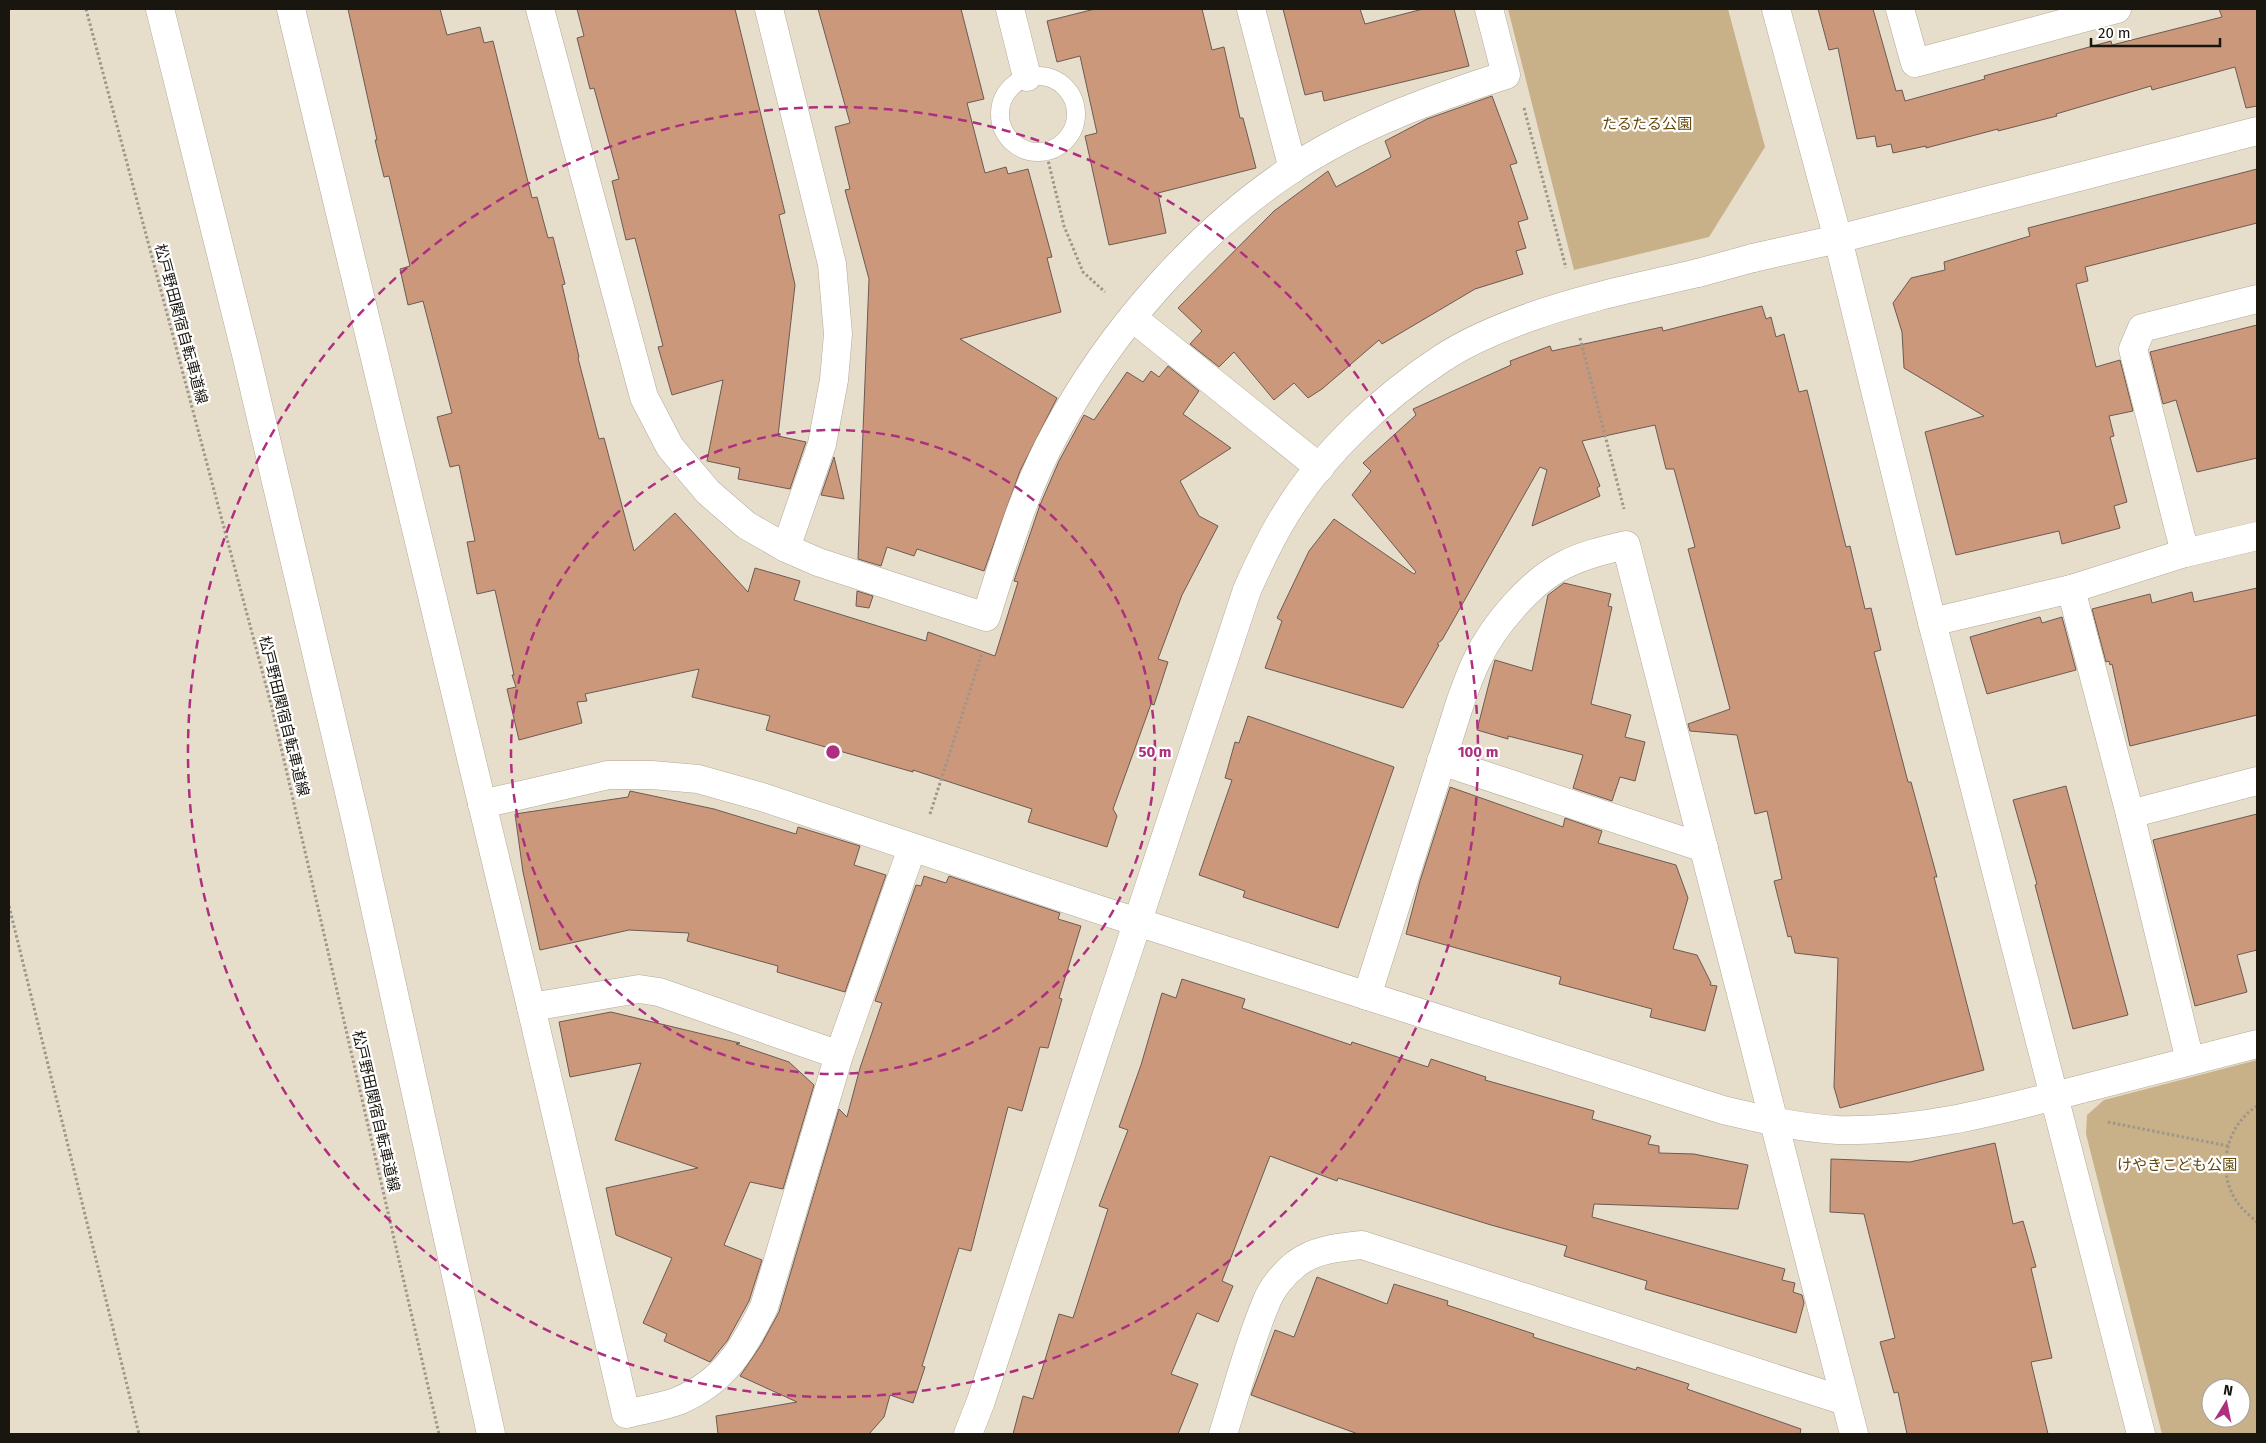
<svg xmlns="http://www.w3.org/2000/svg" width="2266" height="1443" viewBox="0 0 2266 1443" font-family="'Fira Sans','Noto Sans JP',sans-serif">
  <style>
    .green { fill: #c8b088; fill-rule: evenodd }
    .building { fill: #cb987c; stroke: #6c5b52 }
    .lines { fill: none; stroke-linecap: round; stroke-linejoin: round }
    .lane-casing { stroke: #b3a998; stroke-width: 19 }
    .street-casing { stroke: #b3a998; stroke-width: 29 }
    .secondary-casing { stroke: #b3a998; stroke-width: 29 }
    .path { stroke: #9e9688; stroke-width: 3; stroke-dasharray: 2.5 2.5; stroke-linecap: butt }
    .lane { stroke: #fff; stroke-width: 18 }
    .street { stroke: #fff; stroke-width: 28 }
    .secondary { stroke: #fff; stroke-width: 28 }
    .ring { fill: none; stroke: #ae2f7f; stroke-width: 2.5; stroke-dasharray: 9 6 }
    .labels { text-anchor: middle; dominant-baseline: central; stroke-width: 4.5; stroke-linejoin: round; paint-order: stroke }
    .park-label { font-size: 15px; fill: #644708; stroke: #fff }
    .street-label { font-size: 15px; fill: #19150f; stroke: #fff }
    .centre { fill: #ae2f7f; stroke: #fff; stroke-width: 2.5 }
    .ring-label { font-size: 15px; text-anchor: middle; font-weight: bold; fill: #ae2f7f; stroke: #fff; stroke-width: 4.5; stroke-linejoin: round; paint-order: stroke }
  </style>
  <rect width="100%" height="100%" fill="#e7ddcb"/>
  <g class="green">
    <path d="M 1508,9 L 1728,9 L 1765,147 L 1709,237 L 1574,270 Z"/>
    <path d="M 2257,1060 L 2257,1434 L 2162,1434 L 2086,1134 L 2087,1115 L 2104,1100 ZM 2211,1388 L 2241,1388 L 2241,1418 L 2211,1418 Z"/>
  </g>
  <g class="building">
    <path d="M 348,9 L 440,9 L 447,35 L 480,27 L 484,43 L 493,41 L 532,198 L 537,197 L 548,238 L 553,237 L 565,284 L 562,285 L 579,357 L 578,358 L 599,439 L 604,438 L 634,551 L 675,513 L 748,592 L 755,568 L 800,581 L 794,600 L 926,641 L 928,632 L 995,656 L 1018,582 L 1014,581 L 1040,505 L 1059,461 L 1084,415 L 1094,420 L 1127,372 L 1143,382 L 1151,371 L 1159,377 L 1168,366 L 1199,391 L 1183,414 L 1231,448 L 1180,481 L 1199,516 L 1218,526 L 1182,595 L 1158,659 L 1168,662 L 1154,705 L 1151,704 L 1113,809 L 1117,816 L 1107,847 L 1028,822 L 1032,809 L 913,770 L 913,772 L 766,730 L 770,716 L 692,697 L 699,669 L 585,694 L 587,701 L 577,702 L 582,723 L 519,740 L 507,689 L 516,687 L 512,675 L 514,675 L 495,590 L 477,594 L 467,542 L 475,541 L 459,465 L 450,467 L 437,417 L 452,413 L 423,301 L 408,305 L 400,269 L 410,266 L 389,176 L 384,177 L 375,140 L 377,140 Z"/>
    <path d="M 577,9 L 735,9 L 785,213 L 779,215 L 795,285 L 778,436 L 806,442 L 790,489 L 738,479 L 740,468 L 707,461 L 723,380 L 672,395 L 658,347 L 663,346 L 635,238 L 626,240 L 612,181 L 619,179 L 594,88 L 590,89 L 577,38 L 584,36 Z"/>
    <path d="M 818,9 L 961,9 L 984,99 L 967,103 L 985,173 L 1006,167 L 1008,174 L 1028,169 L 1052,257 L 1047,258 L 1061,312 L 960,339 L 1057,398 L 1020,471 L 984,571 L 917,549 L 914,556 L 887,547 L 881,566 L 858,559 L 869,279 L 845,190 L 850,189 L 835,127 L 850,123 Z"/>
    <path d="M 1095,9 L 1202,9 L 1212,50 L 1224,47 L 1240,118 L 1243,118 L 1256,168 L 1158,193 L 1166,233 L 1109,245 L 1085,136 L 1097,133 L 1080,56 L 1057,62 L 1047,21 Z"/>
    <path d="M 1283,9 L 1360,9 L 1365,24 L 1423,9 L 1454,9 L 1469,66 L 1324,101 L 1322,91 L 1305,95 Z"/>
    <path d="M 1818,9 L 1873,9 L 1896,91 L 1902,90 L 1905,101 L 1985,79 L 1984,76 L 2111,41 L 2112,45 L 2222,17 L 2219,9 L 2257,9 L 2257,106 L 2246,108 L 2235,67 L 2152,90 L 2151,86 L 2056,114 L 2057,116 L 1998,131 L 1998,129 L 1926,148 L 1926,146 L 1893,153 L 1891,144 L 1877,147 L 1875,136 L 1857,139 L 1838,48 L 1829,50 Z"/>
    <path d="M 1492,96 L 1517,163 L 1510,165 L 1528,219 L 1518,222 L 1526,248 L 1516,251 L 1523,274 L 1475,289 L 1382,344 L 1379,340 L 1322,389 L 1308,398 L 1294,383 L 1274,400 L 1234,352 L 1219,367 L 1190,344 L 1202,331 L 1178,308 L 1274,211 L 1328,171 L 1336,187 L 1391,157 L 1385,141 L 1427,119 Z"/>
    <path d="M 2257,169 L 2257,223 L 2085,267 L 2088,281 L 2076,284 L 2096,367 L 2120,360 L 2133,411 L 2109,416 L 2114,436 L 2110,437 L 2127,502 L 2114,506 L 2120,528 L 2062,544 L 2059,531 L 1956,555 L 1925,432 L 1984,416 L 1904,368 L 1902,332 L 1893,303 L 1911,278 L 1945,270 L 1944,262 L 2030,236 L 2028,228 Z"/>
    <path d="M 1762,306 L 1766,319 L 1771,317 L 1776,337 L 1784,334 L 1799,392 L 1807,390 L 1846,547 L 1850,546 L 1865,609 L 1871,608 L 1881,650 L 1874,652 L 1908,782 L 1911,782 L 1937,877 L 1934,877 L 1984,1070 L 1840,1108 L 1834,1087 L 1838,958 L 1795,953 L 1791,936 L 1788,937 L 1774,881 L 1782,879 L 1767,811 L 1755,814 L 1737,735 L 1690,731 L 1688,724 L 1730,709 L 1688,549 L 1695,547 L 1674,469 L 1666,469 L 1655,425 L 1582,441 L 1600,486 L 1597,488 L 1600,496 L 1532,526 L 1547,470 L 1540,467 L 1442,640 L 1437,644 L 1439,645 L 1403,708 L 1265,668 L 1282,621 L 1277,618 L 1309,551 L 1334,519 L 1414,574 L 1416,572 L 1352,495 L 1371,471 L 1363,463 L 1416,415 L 1413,409 L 1511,365 L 1510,361 L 1550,346 L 1552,351 L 1662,327 L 1663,331 Z"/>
    <path d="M 2257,325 L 2257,458 L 2197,472 L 2176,400 L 2163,404 L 2150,352 Z"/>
    <path d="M 834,457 L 844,499 L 821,495 Z"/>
    <path d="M 1564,583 L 1611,594 L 1608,606 L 1612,607 L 1591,704 L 1631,715 L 1625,737 L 1645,742 L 1635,781 L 1620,777 L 1612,801 L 1573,788 L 1583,755 L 1508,736 L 1508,739 L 1477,730 L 1495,660 L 1532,671 L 1548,595 Z"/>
    <path d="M 2257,588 L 2257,715 L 2130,746 L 2112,664 L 2110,665 L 2109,661 L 2106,662 L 2092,609 L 2150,594 L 2152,603 L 2192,592 L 2194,602 Z"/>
    <path d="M 857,591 L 873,596 L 869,608 L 856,606 Z"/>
    <path d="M 2040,617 L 2042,623 L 2062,617 L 2076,670 L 1987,694 L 1970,637 Z"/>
    <path d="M 1248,716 L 1394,767 L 1338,928 L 1243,897 L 1245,891 L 1199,875 L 1232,780 L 1225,778 L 1235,742 L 1239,743 Z"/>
    <path d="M 2066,786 L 2128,1015 L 2073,1029 L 2035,885 L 2037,884 L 2013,800 Z"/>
    <path d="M 1450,787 L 1563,827 L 1565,818 L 1602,831 L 1598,843 L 1676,865 L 1688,898 L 1673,949 L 1697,955 L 1711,983 L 1710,985 L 1717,986 L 1705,1031 L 1650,1017 L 1652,1009 L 1559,984 L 1561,977 L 1406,934 L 1420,881 Z"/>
    <path d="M 630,791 L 714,809 L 796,834 L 798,827 L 860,846 L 854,865 L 886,875 L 845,992 L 777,972 L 778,966 L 687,941 L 689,933 L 629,930 L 540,950 L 523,872 L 515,814 L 628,797 Z"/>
    <path d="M 2257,814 L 2257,950 L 2237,955 L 2247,992 L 2195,1006 L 2153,840 Z"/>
    <path d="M 924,876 L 946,883 L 949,876 L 1060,913 L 1058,919 L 1081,926 L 1059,998 L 1062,999 L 1048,1048 L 1040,1047 L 1022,1111 L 1008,1107 L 971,1251 L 959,1248 L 922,1366 L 925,1367 L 913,1403 L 890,1395 L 884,1417 L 869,1434 L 718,1434 L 716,1416 L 797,1402 L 740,1376 L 761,1345 L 779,1312 L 839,1109 L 847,1117 L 860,1068 L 882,1003 L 875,1001 L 916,885 L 921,886 Z"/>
    <path d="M 1182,979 L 1245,999 L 1242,1008 L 1351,1045 L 1352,1042 L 1428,1067 L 1431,1059 L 1486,1077 L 1485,1080 L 1594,1111 L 1592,1119 L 1651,1136 L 1648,1144 L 1659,1146 L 1659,1153 L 1694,1154 L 1748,1165 L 1738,1209 L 1594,1204 L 1592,1217 L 1785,1269 L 1782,1280 L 1795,1283 L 1793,1292 L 1802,1295 L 1804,1303 L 1796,1333 L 1645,1289 L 1647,1281 L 1564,1256 L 1567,1246 L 1491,1225 L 1338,1178 L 1337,1181 L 1270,1156 L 1222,1281 L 1233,1286 L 1218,1322 L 1197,1313 L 1171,1374 L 1198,1384 L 1178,1434 L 1013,1434 L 1023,1396 L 1033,1399 L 1059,1314 L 1073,1318 L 1108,1209 L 1099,1206 L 1128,1130 L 1119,1127 L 1141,1065 L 1162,993 L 1176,998 Z"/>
    <path d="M 611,1012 L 740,1043 L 736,1044 L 789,1062 L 814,1085 L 783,1189 L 750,1182 L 724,1245 L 762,1260 L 749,1301 L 727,1341 L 710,1362 L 664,1341 L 667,1334 L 643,1323 L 672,1258 L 616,1235 L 606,1188 L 698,1168 L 615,1140 L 641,1063 L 570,1077 L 559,1022 Z"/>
    <path d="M 1995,1143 L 2013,1224 L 2023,1221 L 2036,1267 L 2031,1268 L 2052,1358 L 2031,1362 L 2048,1434 L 1907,1434 L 1898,1392 L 1894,1393 L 1880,1342 L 1895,1338 L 1864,1214 L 1830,1212 L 1831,1159 L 1910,1162 Z"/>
    <path d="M 1317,1277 L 1387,1304 L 1394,1284 L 1448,1301 L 1447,1305 L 1534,1334 L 1533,1337 L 1636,1370 L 1637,1367 L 1689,1384 L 1687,1389 L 1801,1429 L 1800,1434 L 1358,1434 L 1251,1395 L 1275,1330 L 1294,1337 Z"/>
  </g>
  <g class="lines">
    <g class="lane-casing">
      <circle id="lane" cx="1038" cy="114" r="38"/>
    </g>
    <g class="street-casing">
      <g id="street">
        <path d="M 291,9 L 531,1007 L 626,1414 C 642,1410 662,1407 678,1401 C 724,1382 743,1349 764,1307 L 839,1055 L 912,848"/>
        <path d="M 540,9 L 644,397 L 670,447 L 708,492 L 746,525 L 786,548 L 818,562 L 986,617 C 1006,554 1024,490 1056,432 C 1110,331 1197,232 1292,169 C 1356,126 1434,98 1506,75 L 1489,9"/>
        <path d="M 769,9 L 832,264 L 838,334 L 834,380 L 822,444 L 786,548"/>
        <path d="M 1010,9 L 1027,77"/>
        <path d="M 1251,9 L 1293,169"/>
        <path d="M 1776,9 L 1838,239 L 1932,622 L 2141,1434"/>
        <path d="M 1900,9 L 1915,63 L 2117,9"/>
        <path d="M 1698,273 L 1753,258"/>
        <path d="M 1133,318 L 1320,468"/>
        <path d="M 2185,553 L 2257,536"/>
        <path d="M 2071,589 L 2185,553 L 2133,349 L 2142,328 L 2257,299"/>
        <path d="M 1932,622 L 2071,589 L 2130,814 L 2190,1061"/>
        <path d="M 1441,761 L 1704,848"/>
        <path d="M 482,804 L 608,775 L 652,775 L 698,779 L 762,797 L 1103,911 L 1723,1110 C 1761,1119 1799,1128 1838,1130 C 1918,1132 1993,1112 2070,1092 C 2132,1076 2195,1060 2257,1044"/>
        <path d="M 2130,814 L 2257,781"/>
        <path d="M 1367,996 L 1460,703 C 1465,689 1470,674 1477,660 C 1493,626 1530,582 1564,565 C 1583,555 1605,550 1626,545 L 1854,1434"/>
        <path d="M 531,1007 L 639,989 L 659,992 L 839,1055"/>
        <path d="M 1105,1020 L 1121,972"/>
        <path d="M 1223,1434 C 1237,1391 1248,1345 1266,1303 C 1271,1289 1284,1273 1296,1264 C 1313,1250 1340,1247 1362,1245 L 1845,1401"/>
      </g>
    </g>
    <g class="secondary-casing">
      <g id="secondary">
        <path d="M 160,9 L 246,354 L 357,826 L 491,1434"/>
        <path d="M 1753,258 L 1838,239 L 2257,131"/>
        <path d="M 1121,972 L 1247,590 C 1259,563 1271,537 1287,512 C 1323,453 1383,397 1441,359 C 1466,342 1505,326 1533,316 C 1587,297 1643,286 1698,273"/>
        <path d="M 968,1434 L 981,1401 L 1105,1020"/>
      </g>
    </g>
    <g class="path">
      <path d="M 86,9 L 272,708 L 439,1434"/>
      <path d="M 1524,108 L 1566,268"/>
      <path d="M 1046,152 L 1064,226 L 1083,272 L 1105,292"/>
      <path d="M 1580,338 L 1624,509"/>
      <path d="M 930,814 L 982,653"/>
      <path d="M 9,906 L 139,1434"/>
      <path d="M 2257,1106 C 2224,1127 2215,1175 2240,1206 C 2245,1212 2252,1217 2257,1222"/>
      <path d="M 2108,1122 L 2228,1146"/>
    </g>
    <use href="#lane" class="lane"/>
    <use href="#street" class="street"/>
    <use href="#secondary" class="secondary"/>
  </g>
  <g class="ring">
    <circle cx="833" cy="752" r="322"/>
    <circle cx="833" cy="752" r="645"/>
  </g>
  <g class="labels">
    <g class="park-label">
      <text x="1647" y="124">たるたる公園</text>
      <text x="2177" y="1165">けやきこども公園</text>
    </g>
    <g class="street-label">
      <text transform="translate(181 324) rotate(75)">松戸野田関宿自転車道線</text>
      <text transform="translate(284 716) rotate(76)">松戸野田関宿自転車道線</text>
      <text transform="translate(376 1111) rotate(77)">松戸野田関宿自転車道線</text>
    </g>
  </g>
  <circle cx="833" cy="752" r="8" class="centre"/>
  <g class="ring-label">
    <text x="1155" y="757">50 m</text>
    <text x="1478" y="757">100 m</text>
  </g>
  <rect width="2266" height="1443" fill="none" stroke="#19150f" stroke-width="20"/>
  <g transform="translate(2226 1403) rotate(10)"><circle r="24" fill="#ffffff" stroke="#a3a19f"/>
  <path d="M0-4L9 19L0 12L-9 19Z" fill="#ae2f7f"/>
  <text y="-8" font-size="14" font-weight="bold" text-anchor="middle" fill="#19150f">N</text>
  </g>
  <path d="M2091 38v8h129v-8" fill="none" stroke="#19150f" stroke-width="2.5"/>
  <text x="2098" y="38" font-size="15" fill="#19150f" stroke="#ffffff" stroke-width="4" paint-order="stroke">20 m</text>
</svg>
